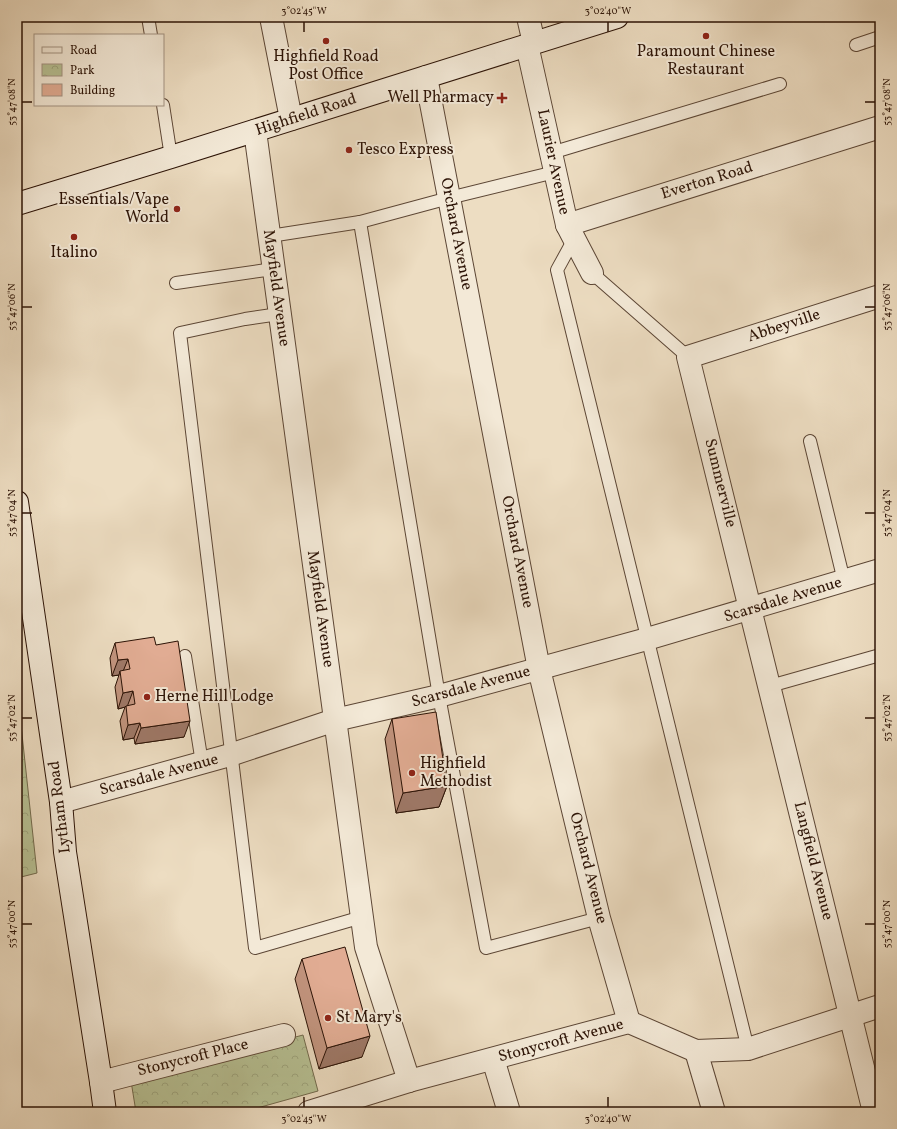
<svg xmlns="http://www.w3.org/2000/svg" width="897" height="1129" viewBox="0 0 897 1129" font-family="Vollkorn,serif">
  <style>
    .park { fill: url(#park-crowns); stroke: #726a4d }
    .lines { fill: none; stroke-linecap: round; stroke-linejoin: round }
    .lane-casing { stroke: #5c4635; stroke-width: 14 }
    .street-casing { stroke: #5c4635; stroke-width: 24 }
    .secondary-casing { stroke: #2c1306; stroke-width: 24 }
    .lane { stroke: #f3e9d7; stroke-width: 12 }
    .street { stroke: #f3e9d7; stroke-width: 22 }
    .secondary { stroke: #f3e9d7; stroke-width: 22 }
    .wall { fill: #c2947e; stroke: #2c1306 }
    .shaded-wall { fill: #9e7867; stroke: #2c1306 }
    .building { fill: #e1ac93; stroke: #2c1306 }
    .ticks { fill: none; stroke: #2c1306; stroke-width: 1.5 }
    .poi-dot { fill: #8f2418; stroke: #f3e9d7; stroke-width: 1.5 }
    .labels { text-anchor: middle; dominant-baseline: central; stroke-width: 4; stroke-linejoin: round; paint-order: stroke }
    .poi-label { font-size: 16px; fill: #2c1306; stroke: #f3e9d7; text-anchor: start }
    .street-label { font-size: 16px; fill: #2c1306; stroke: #f3e9d7 }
    .neatline { fill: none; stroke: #2c1306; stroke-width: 1.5 }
    .ticks-label { font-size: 10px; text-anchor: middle; fill: #2c1306 }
  </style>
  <defs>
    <pattern id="park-crowns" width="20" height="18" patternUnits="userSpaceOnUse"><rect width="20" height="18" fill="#b7c194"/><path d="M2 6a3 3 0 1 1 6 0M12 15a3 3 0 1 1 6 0" fill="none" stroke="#9ea57e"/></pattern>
  </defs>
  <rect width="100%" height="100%" fill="#edddc2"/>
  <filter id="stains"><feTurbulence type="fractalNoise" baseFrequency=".005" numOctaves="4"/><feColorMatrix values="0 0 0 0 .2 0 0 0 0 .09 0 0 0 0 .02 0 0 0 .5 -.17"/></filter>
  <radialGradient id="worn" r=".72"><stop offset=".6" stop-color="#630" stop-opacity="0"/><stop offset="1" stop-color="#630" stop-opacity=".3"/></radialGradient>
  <g class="park">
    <path d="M 17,688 L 37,873 L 17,878 Z"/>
    <path d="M 303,1035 L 318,1091 L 243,1112 L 136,1112 L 131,1081 Z"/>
  </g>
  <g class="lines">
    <g class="lane-casing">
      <g id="lane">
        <path d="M 148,17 L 151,35"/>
        <path d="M 856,45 L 880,37"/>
        <path d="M 163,105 L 171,157"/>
        <path d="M 551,153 L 780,84"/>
        <path d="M 360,222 L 439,696 L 486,948 L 599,918"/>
        <path d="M 270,236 L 360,222 L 449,198 L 555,172"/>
        <path d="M 574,239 L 557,270 L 748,1049"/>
        <path d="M 592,273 L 688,357"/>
        <path d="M 176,283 L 273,269"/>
        <path d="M 279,314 L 245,319 L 180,333 L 255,948 L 362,917"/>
        <path d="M 810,441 L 844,581"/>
        <path d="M 185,656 L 202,763"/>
        <path d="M 770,686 L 880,655"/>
      </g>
    </g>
    <g class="street-casing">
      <g id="street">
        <path d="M 271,17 L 291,119"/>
        <path d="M 528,17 L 534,43"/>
        <path d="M 527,45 L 567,225 L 592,273"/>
        <path d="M 426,77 L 539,669 L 599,918 L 629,1022"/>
        <path d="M 255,131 L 366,947 L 409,1081"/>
        <path d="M 567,225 L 880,127"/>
        <path d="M 61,802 L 230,755 L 335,720 L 439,696 L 647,639 L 880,570"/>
        <path d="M 696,1051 L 714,1112"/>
        <path d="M 493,1059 L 509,1112"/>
        <path d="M 101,1082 L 284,1035"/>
        <path d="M 309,1112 L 409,1081 L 629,1022 L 696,1051 L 748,1049 L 880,1006"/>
        <path d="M 874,1112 L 688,357 L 880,296"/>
      </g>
    </g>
    <g class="secondary-casing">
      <g id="secondary">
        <path d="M 17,204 L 171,157 L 617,17"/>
        <path d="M 17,502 L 61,802 L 65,852 L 101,1082 L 105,1112"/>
      </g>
    </g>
    <use href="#lane" class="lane"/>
    <use href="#street" class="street"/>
    <use href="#secondary" class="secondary"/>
  </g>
  <g class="wall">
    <path d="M 115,643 L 156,645 L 184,737 L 135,744 L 134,738 L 123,740 L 120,721 L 125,707 L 118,709 L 115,687 L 119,675 L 112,676 L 110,658 Z"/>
    <path d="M 392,719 L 447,786 L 439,807 L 396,813 L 385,739 Z"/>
    <path d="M 302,959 L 362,1057 L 319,1069 L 295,979 Z"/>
  </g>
  <g class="shaded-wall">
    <path d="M 128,659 L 122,674 L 120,671 L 119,675 L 112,676 L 118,660 Z"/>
    <path d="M 133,691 L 127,707 L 126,706 L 125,707 L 118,709 L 123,693 Z"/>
    <path d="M 190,721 L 184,737 L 135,744 L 141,728 Z"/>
    <path d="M 140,723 L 134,738 L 123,740 L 128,725 Z"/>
    <path d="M 447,786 L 439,807 L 396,813 L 403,793 Z"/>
    <path d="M 370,1036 L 362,1057 L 319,1069 L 327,1048 Z"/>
  </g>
  <g class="building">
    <path d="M 154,637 L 156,645 L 178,641 L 190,721 L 141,728 L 140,723 L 128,725 L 126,706 L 135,704 L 133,691 L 123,693 L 120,671 L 130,669 L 128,659 L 118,660 L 115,643 Z"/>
    <path d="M 436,712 L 447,786 L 403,793 L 392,719 Z"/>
    <path d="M 345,947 L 370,1036 L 327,1048 L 302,959 Z"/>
  </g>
  <path class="ticks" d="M 304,22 L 304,32M 608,22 L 608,32M 22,102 L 32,102M 865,102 L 875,102M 22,307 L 32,307M 865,307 L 875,307M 22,513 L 32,513M 865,513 L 875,513M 22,718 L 32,718M 865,718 L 875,718M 22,924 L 32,924M 865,924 L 875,924M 304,1097 L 304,1107M 608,1097 L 608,1107"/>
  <g class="poi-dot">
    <circle cx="706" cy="36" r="4"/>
    <circle cx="326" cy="41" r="4"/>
    <path d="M500 92h4v4h4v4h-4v4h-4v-4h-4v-4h4z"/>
    <circle cx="349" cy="150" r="4"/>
    <circle cx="177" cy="209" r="4"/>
    <circle cx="74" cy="237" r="4"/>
    <circle cx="147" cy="697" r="4"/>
    <circle cx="412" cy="773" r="4"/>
    <circle cx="328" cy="1018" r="4"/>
  </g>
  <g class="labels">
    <g class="poi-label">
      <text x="706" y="52" text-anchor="middle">Paramount Chinese<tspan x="706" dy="18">Restaurant</tspan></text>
      <text x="326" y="57" text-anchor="middle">Highfield Road<tspan x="326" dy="18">Post Office</tspan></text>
      <text x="494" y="98" text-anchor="end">Well Pharmacy</text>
      <text x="357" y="150">Tesco Express</text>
      <text x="169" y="200" text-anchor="end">Essentials/Vape<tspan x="169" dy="18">World</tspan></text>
      <text x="74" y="253" text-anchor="middle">Italino</text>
      <text x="155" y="697">Herne Hill Lodge</text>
      <text x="420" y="764">Highfield<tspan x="420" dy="18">Methodist</tspan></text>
      <text x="336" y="1018">St Mary's</text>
    </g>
    <g class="street-label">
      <text transform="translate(306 115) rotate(-18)">Highfield Road</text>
      <text transform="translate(553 162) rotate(78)">Laurier Avenue</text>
      <text transform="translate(707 181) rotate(-17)">Everton Road</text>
      <text transform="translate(456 234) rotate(79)">Orchard Avenue</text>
      <text transform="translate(276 288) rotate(82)">Mayfield Avenue</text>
      <text transform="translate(784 326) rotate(-18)">Abbeyville</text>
      <text transform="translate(720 483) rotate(76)">Summerville</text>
      <text transform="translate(517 552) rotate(79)">Orchard Avenue</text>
      <text transform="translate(783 600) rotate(-17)">Scarsdale Avenue</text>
      <text transform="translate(320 609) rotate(82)">Mayfield Avenue</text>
      <text transform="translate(471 687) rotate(-15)">Scarsdale Avenue</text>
      <text transform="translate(159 775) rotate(-15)">Scarsdale Avenue</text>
      <text transform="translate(60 807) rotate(-97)">Lytham Road</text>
      <text transform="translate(813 861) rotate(76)">Langfield Avenue</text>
      <text transform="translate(588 868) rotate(76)">Orchard Avenue</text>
      <text transform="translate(561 1041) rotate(-15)">Stonycroft Avenue</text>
      <text transform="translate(193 1058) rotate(-14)">Stonycroft Place</text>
    </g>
  </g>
  <rect width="897" height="1129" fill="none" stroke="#edddc2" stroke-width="44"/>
  <rect x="34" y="34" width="130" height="72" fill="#f3e9d7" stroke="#a39383"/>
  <rect x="42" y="47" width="20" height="6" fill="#f3e9d7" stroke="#a39383"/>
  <text x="70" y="54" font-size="12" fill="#2c1306">Road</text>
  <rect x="42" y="64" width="20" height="12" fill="url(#park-crowns)" stroke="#a39383"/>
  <text x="70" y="74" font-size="12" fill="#2c1306">Park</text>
  <rect x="42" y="84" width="20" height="12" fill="#e1ac93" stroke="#a39383"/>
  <text x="70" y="94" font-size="12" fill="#2c1306">Building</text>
  <rect x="22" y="22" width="853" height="1085" class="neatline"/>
  <g class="ticks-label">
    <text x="304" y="14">3°02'45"W</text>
    <text x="608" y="14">3°02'40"W</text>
    <text transform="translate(11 102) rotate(-90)" y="4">53°47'08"N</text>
    <text transform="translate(886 102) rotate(-90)" y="4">53°47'08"N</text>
    <text transform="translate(11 307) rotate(-90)" y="4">53°47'06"N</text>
    <text transform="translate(886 307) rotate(-90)" y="4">53°47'06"N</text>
    <text transform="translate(11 513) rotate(-90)" y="4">53°47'04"N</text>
    <text transform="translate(886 513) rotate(-90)" y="4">53°47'04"N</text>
    <text transform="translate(11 718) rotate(-90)" y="4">53°47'02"N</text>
    <text transform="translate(886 718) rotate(-90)" y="4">53°47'02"N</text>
    <text transform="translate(11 924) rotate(-90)" y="4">53°47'00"N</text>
    <text transform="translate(886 924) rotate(-90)" y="4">53°47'00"N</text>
    <text x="304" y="1122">3°02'45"W</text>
    <text x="608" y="1122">3°02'40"W</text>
  </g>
  <rect width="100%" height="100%" filter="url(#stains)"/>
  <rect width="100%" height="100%" fill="url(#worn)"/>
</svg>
